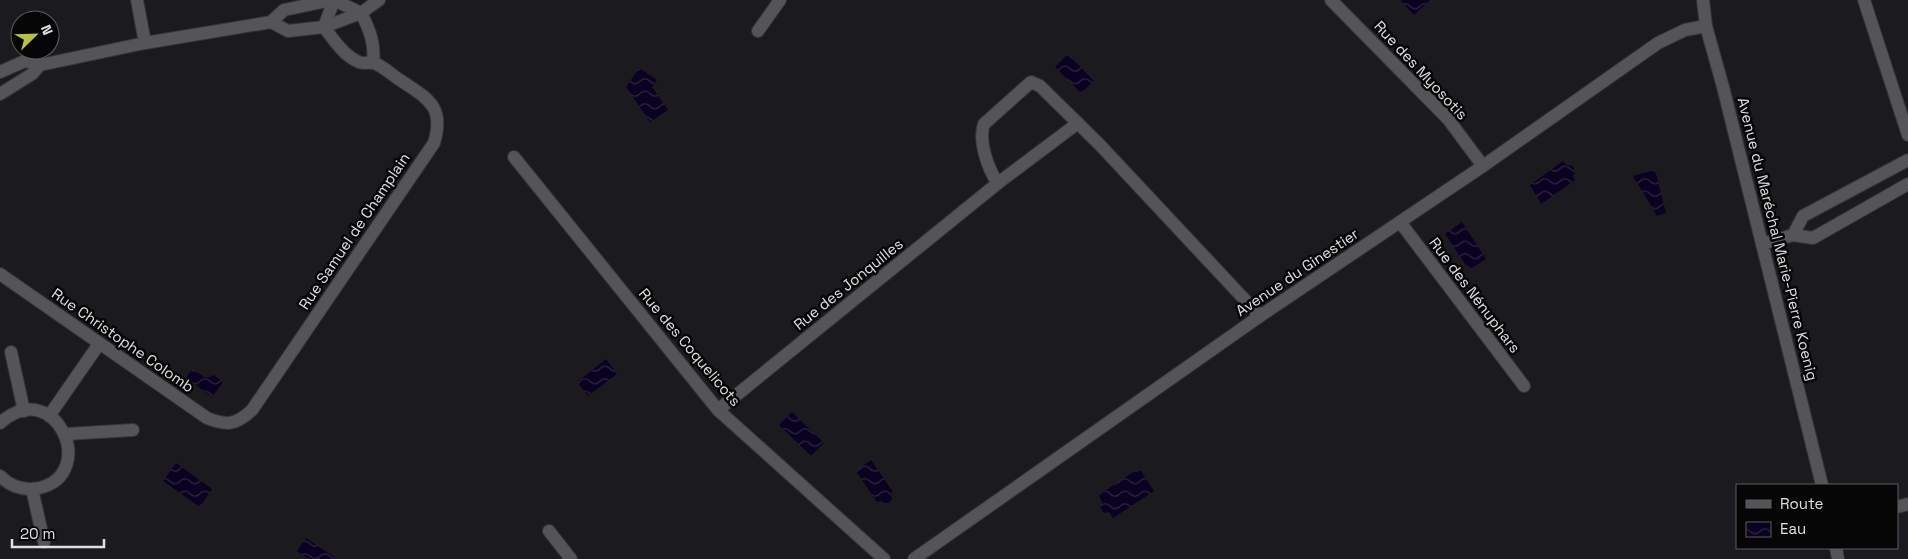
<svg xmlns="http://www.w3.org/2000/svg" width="1908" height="559" viewBox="0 0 1908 559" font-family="'Space Grotesk',sans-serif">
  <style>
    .water { fill: url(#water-waves) }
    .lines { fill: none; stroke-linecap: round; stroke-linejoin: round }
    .minor-casing { stroke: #363639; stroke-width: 14 }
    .minor { stroke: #545459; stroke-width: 12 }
    .labels { text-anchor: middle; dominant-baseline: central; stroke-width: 5; stroke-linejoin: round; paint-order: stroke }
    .street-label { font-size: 15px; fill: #e0e0e3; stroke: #060607 }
  </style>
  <defs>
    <pattern id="water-waves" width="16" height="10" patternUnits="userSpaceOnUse" patternTransform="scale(1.25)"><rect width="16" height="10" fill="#0b0121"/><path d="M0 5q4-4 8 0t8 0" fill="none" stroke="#2e2641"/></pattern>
  </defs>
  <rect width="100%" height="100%" fill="#1b1a1f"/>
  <g class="water">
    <path d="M 1402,0 L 1430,0 L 1414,15 L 1401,1 Z"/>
    <path d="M 1068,54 L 1094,81 L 1081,93 L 1055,67 Z"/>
    <path d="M 639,68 L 657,80 L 652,87 L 668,110 L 650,122 L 626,87 Z"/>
    <path d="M 1563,161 L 1566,165 L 1573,166 L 1575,173 L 1573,176 L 1575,180 L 1541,204 L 1530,185 Z"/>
    <path d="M 1655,170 L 1666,213 L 1657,216 L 1633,176 Z"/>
    <path d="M 1462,222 L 1486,259 L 1469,270 L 1445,234 Z"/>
    <path d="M 606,359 L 617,374 L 588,396 L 577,382 Z"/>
    <path d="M 192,369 L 206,378 L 214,375 L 223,382 L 212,397 L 186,378 Z"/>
    <path d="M 792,412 L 824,443 L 811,456 L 779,425 Z"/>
    <path d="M 871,460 L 893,492 L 890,494 L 892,498 L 890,502 L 885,504 L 881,501 L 877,502 L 856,471 Z"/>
    <path d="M 176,463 L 212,489 L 200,507 L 163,481 Z"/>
    <path d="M 1139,468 L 1154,491 L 1113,518 L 1109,512 L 1104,513 L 1100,507 L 1102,503 L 1099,495 Z"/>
    <path d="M 306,538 L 337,559 L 309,559 L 297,551 Z"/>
  </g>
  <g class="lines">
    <g class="minor-casing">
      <g id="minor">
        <path d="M 137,0 L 145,43"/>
        <path d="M 334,0 L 361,13"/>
        <path d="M 1331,0 L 1448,119 L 1483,166"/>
        <path d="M 1703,0 L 1706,26 L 1723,87 L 1822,485"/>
        <path d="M 1864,0 L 1908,135"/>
        <path d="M 361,13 C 370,30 375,44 373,63"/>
        <path d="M 271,22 L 288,31 L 324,27 L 361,13 L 379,0"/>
        <path d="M 324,27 L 334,0"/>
        <path d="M 758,31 L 780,0"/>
        <path d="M 0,72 L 25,61 L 40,65 L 145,43 L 271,22 L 284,10 L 332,0"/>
        <path d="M 0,94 L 32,74 L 40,65"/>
        <path d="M 514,157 L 718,410 L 884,559"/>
        <path d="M 998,183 C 988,170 978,140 984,124 L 1031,82 L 1040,86 L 1100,145 L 1260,316"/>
        <path d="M 1400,222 L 1524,386"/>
        <path d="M 1793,235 L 1803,216 L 1908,160"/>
        <path d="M 1762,244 L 1793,235 L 1813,238 L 1908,184"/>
        <path d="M 0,274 L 207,418 C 227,426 236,425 252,410 L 434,143 C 445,106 428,99 400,80 C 392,75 383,66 374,63 C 369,62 363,64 359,62 C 344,56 333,39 324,27"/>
        <path d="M 11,352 L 24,411"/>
        <path d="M 718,410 L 998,183 L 1078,123"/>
        <path d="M 49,416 L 99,344"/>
        <path d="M 0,423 C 55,374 100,474 39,488 C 24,491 11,487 0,476"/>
        <path d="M 66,434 L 133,430"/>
        <path d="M 32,489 L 44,542"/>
        <path d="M 1897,507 L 1908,504"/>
        <path d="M 549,531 L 571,559"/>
        <path d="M 1836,548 L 1838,559"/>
        <path d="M 914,559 L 1260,316 L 1483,166 L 1658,43 L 1685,30 L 1706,26"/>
      </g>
    </g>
    <use href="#minor" class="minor"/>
  </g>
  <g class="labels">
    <g class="street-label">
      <text transform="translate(1421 70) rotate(47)">Rue des Myosotis</text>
      <text transform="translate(354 231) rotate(-56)">Rue Samuel de Champlain</text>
      <text transform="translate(1778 239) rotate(76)">Avenue du Maréchal Marie-Pierre Koenig</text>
      <text transform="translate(1297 272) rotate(-34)">Avenue du Ginestier</text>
      <text transform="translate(848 284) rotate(-39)">Rue des Jonquilles</text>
      <text transform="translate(1475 295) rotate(53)">Rue des Nénuphars</text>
      <text transform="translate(123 340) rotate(35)">Rue Christophe Colomb</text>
      <text transform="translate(690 347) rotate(50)">Rue des Coquelicots</text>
    </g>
  </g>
  <rect x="1736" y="484" width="162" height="65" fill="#060607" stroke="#5d5d5f"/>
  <rect x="1746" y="500" width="25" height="8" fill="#545459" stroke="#5d5d5f"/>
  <text x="1780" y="509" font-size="15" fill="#e0e0e3">Route</text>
  <rect x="1746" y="522" width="25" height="15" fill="url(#water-waves)" stroke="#5d5d5f"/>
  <text x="1780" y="534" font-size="15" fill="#e0e0e3">Eau</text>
  <g transform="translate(35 35) rotate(67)"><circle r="24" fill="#060607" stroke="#5d5d5f"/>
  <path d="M0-4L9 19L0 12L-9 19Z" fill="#b7c147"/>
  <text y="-8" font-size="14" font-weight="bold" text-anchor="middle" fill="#e0e0e3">N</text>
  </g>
  <path d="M12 539v8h92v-8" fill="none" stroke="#e0e0e3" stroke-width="2.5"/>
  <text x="20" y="539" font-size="15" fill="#e0e0e3" stroke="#060607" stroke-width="4" paint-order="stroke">20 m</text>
</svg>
